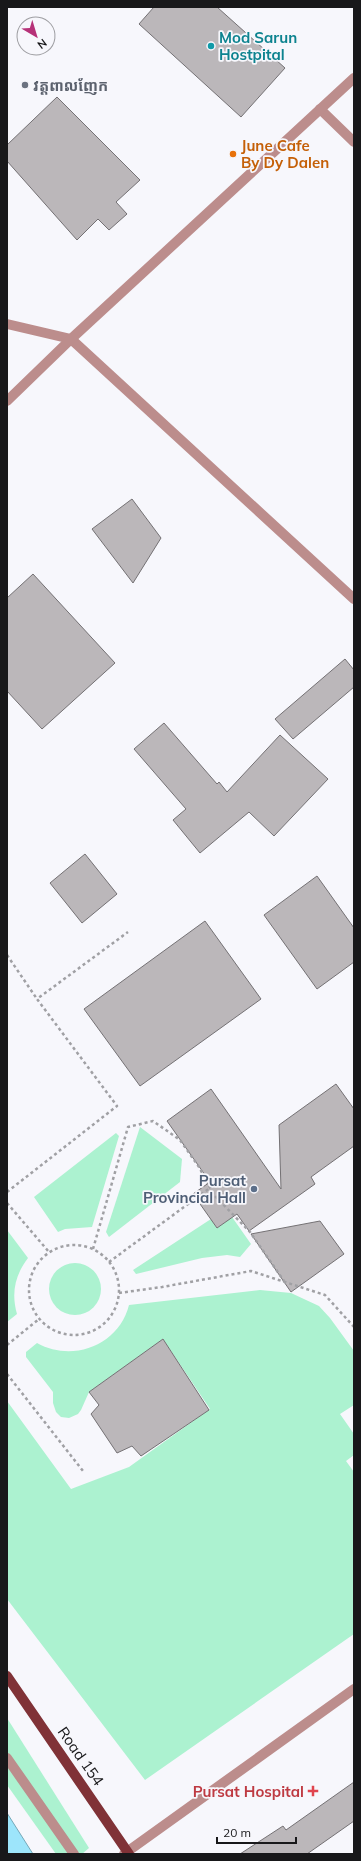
<svg xmlns="http://www.w3.org/2000/svg" width="361" height="1861" viewBox="0 0 361 1861" font-family="Mulish,'Noto Sans Khmer',sans-serif">
  <style>
    .green { fill: #acf2d0 }
    .water { fill: #9de5fb; stroke: #75a8b8 }
    .building { fill: #bbb7ba; stroke: #747174 }
    .lines { fill: none; stroke-linecap: round; stroke-linejoin: round }
    .path { stroke: #a0a0a4; stroke-width: 2.5; stroke-dasharray: 3 3; stroke-linecap: butt }
    .minor { stroke: #bc8d8c; stroke-width: 10 }
    .major { stroke: #803237; stroke-width: 10 }
    .culture-dot { fill: #0f9aa8; stroke: #f7f7fc; stroke-width: 1.5 }
    .worship-dot { fill: #6b7280; stroke: #f7f7fc; stroke-width: 1.5 }
    .food-dot { fill: #e8710a; stroke: #f7f7fc; stroke-width: 1.5 }
    .service-dot { fill: #5c6f8a; stroke: #f7f7fc; stroke-width: 1.5 }
    .health-dot { fill: #e0444e; stroke: #f7f7fc; stroke-width: 1.5 }
    .labels { text-anchor: middle; dominant-baseline: central; stroke-width: 3.5; stroke-linejoin: round; paint-order: stroke }
    .culture-label { font-size: 15px; font-weight: bold; fill: #0d838f; stroke: #f7f7fc; text-anchor: start }
    .worship-label { font-size: 15px; font-weight: bold; fill: #5b616d; stroke: #f7f7fc; text-anchor: start }
    .food-label { font-size: 15px; font-weight: bold; fill: #c56008; stroke: #f7f7fc; text-anchor: start }
    .service-label { font-size: 15px; font-weight: bold; fill: #4e5e75; stroke: #f7f7fc; text-anchor: end }
    .street-label { font-size: 15px; fill: #18181a; stroke: #f7f7fc }
    .health-label { font-size: 15px; font-weight: bold; fill: #be3a42; stroke: #f7f7fc; text-anchor: end }
  </style>
  <rect width="100%" height="100%" fill="#f7f7fc"/>
  <g class="green">
    <path d="M 140,1127 L 182,1159 L 180,1182 L 109,1237 L 106,1232 Z"/>
    <path d="M 116,1133 L 119,1136 L 92,1227 L 65,1229 L 58,1232 L 34,1197 Z"/>
    <path d="M 232,1217 L 251,1244 L 240,1257 L 227,1255 L 202,1258 L 136,1274 L 133,1270 L 211,1219 L 217,1228 Z"/>
    <path d="M 7,1230 L 28,1258 C 15,1275 11,1293 17,1314 L 7,1322 Z"/>
    <circle cx="75" cy="1289" r="26"/>
    <path d="M 260,1290 L 291,1293 L 319,1306 L 330,1318 L 354,1351 L 354,1405 L 340,1414 L 354,1434 L 354,1455 L 346,1461 L 354,1472 L 354,1634 L 145,1780 L 7,1599 L 7,1401 L 71,1489 L 129,1467 L 210,1409 L 163,1339 L 89,1392 L 81,1410 L 78,1414 L 69,1418 L 61,1417 L 56,1412 L 53,1403 L 53,1392 L 26,1357 L 26,1352 L 37,1343 C 73,1363 119,1345 129,1305 Z"/>
    <path d="M 7,1718 L 89,1848 L 82,1854 L 56,1854 L 7,1785 Z"/>
  </g>
  <path class="water" d="M 7,1813 L 33,1854 L 7,1854 Z"/>
  <g class="building">
    <path d="M 154,7 L 217,7 L 285,68 L 241,117 L 139,24 Z"/>
    <path d="M 57,97 L 140,180 L 116,202 L 127,214 L 109,230 L 98,219 L 77,240 L 7,161 L 7,145 Z"/>
    <path d="M 132,499 L 161,538 L 133,583 L 92,529 Z"/>
    <path d="M 33,574 L 115,663 L 42,729 L 7,691 L 7,598 Z"/>
    <path d="M 345,659 L 354,670 L 354,687 L 293,739 L 275,719 Z"/>
    <path d="M 164,723 L 217,784 L 219,782 L 227,792 L 280,735 L 328,779 L 274,836 L 249,812 L 200,853 L 173,820 L 186,809 L 134,749 Z"/>
    <path d="M 85,854 L 117,894 L 82,923 L 50,883 Z"/>
    <path d="M 317,876 L 354,928 L 354,962 L 317,989 L 264,915 Z"/>
    <path d="M 205,921 L 261,999 L 140,1086 L 84,1009 Z"/>
    <path d="M 336,1084 L 354,1109 L 354,1146 L 311,1177 L 315,1184 L 249,1231 L 237,1214 L 217,1228 L 193,1194 L 210,1182 L 167,1121 L 211,1089 L 281,1189 L 279,1125 Z"/>
    <path d="M 320,1221 L 344,1254 L 291,1292 L 251,1234 Z"/>
    <path d="M 163,1339 L 209,1410 L 141,1456 L 132,1446 L 117,1453 L 91,1414 L 99,1405 L 89,1392 Z"/>
    <path d="M 354,1782 L 354,1821 L 307,1854 L 240,1854 L 283,1826 L 286,1830 Z"/>
  </g>
  <g class="lines">
    <g class="path">
      <path d="M 7,955 L 37,999"/>
      <path d="M 7,1192 L 117,1106 L 37,999 L 128,932"/>
      <path d="M 7,1203 L 49,1252"/>
      <circle cx="74" cy="1290" r="45"/>
      <path d="M 93,1249 L 128,1127 L 153,1121 L 180,1140 L 199,1167 L 214,1195 L 250,1232 L 284,1281"/>
      <path d="M 109,1262 L 210,1188"/>
      <path d="M 119,1293 L 162,1287 L 251,1271 L 325,1295 L 354,1327"/>
      <path d="M 7,1345 L 39,1319"/>
      <path d="M 7,1374 L 83,1471"/>
    </g>
    <g class="minor">
      <path d="M 320,109 L 354,142"/>
      <path d="M 7,324 L 71,339 L 354,599"/>
      <path d="M 7,401 L 71,339 L 354,78"/>
      <path d="M 7,1758 L 74,1854"/>
      <path d="M 124,1854 L 354,1689"/>
    </g>
    <path class="major" d="M 7,1676 L 129,1854"/>
  </g>
  <circle class="culture-dot" cx="211" cy="46" r="4"/>
  <circle class="worship-dot" cx="25" cy="85" r="4"/>
  <circle class="food-dot" cx="233" cy="154" r="4"/>
  <circle class="service-dot" cx="254" cy="1189" r="4"/>
  <path class="health-dot" d="M311 1785h4v4h4v4h-4v4h-4v-4h-4v-4h4z"/>
  <g class="labels">
    <g class="culture-label">
      <text x="219" y="37">Mod Sarun<tspan x="219" dy="17">Hostpital</tspan></text>
    </g>
    <g class="worship-label">
      <text x="33" y="85">វត្តពាលញែក</text>
    </g>
    <g class="food-label">
      <text x="241" y="145">June Cafe<tspan x="241" dy="17">By Dy Dalen</tspan></text>
    </g>
    <g class="service-label">
      <text x="246" y="1180">Pursat<tspan x="246" dy="17">Provincial Hall</tspan></text>
    </g>
    <g class="street-label">
      <text transform="translate(81 1756) rotate(55)">Road 154</text>
    </g>
    <g class="health-label">
      <text x="304" y="1791">Pursat Hospital</text>
    </g>
  </g>
  <rect width="361" height="1861" fill="none" stroke="#18181a" stroke-width="16"/>
  <g transform="translate(36 36) rotate(142)"><circle r="19" fill="#f7f7fc" stroke="#9e9ea2"/>
  <path d="M0-3L7 15L0 10L-7 15Z" fill="#b63178"/>
  <text y="-6" font-size="11" font-weight="bold" text-anchor="middle" fill="#18181a">N</text>
  </g>
  <path d="M217 1837v6h79v-6" fill="none" stroke="#18181a" stroke-width="2"/>
  <text x="223" y="1837" font-size="12" fill="#18181a" stroke="#f7f7fc" stroke-width="3" paint-order="stroke">20 m</text>
</svg>
